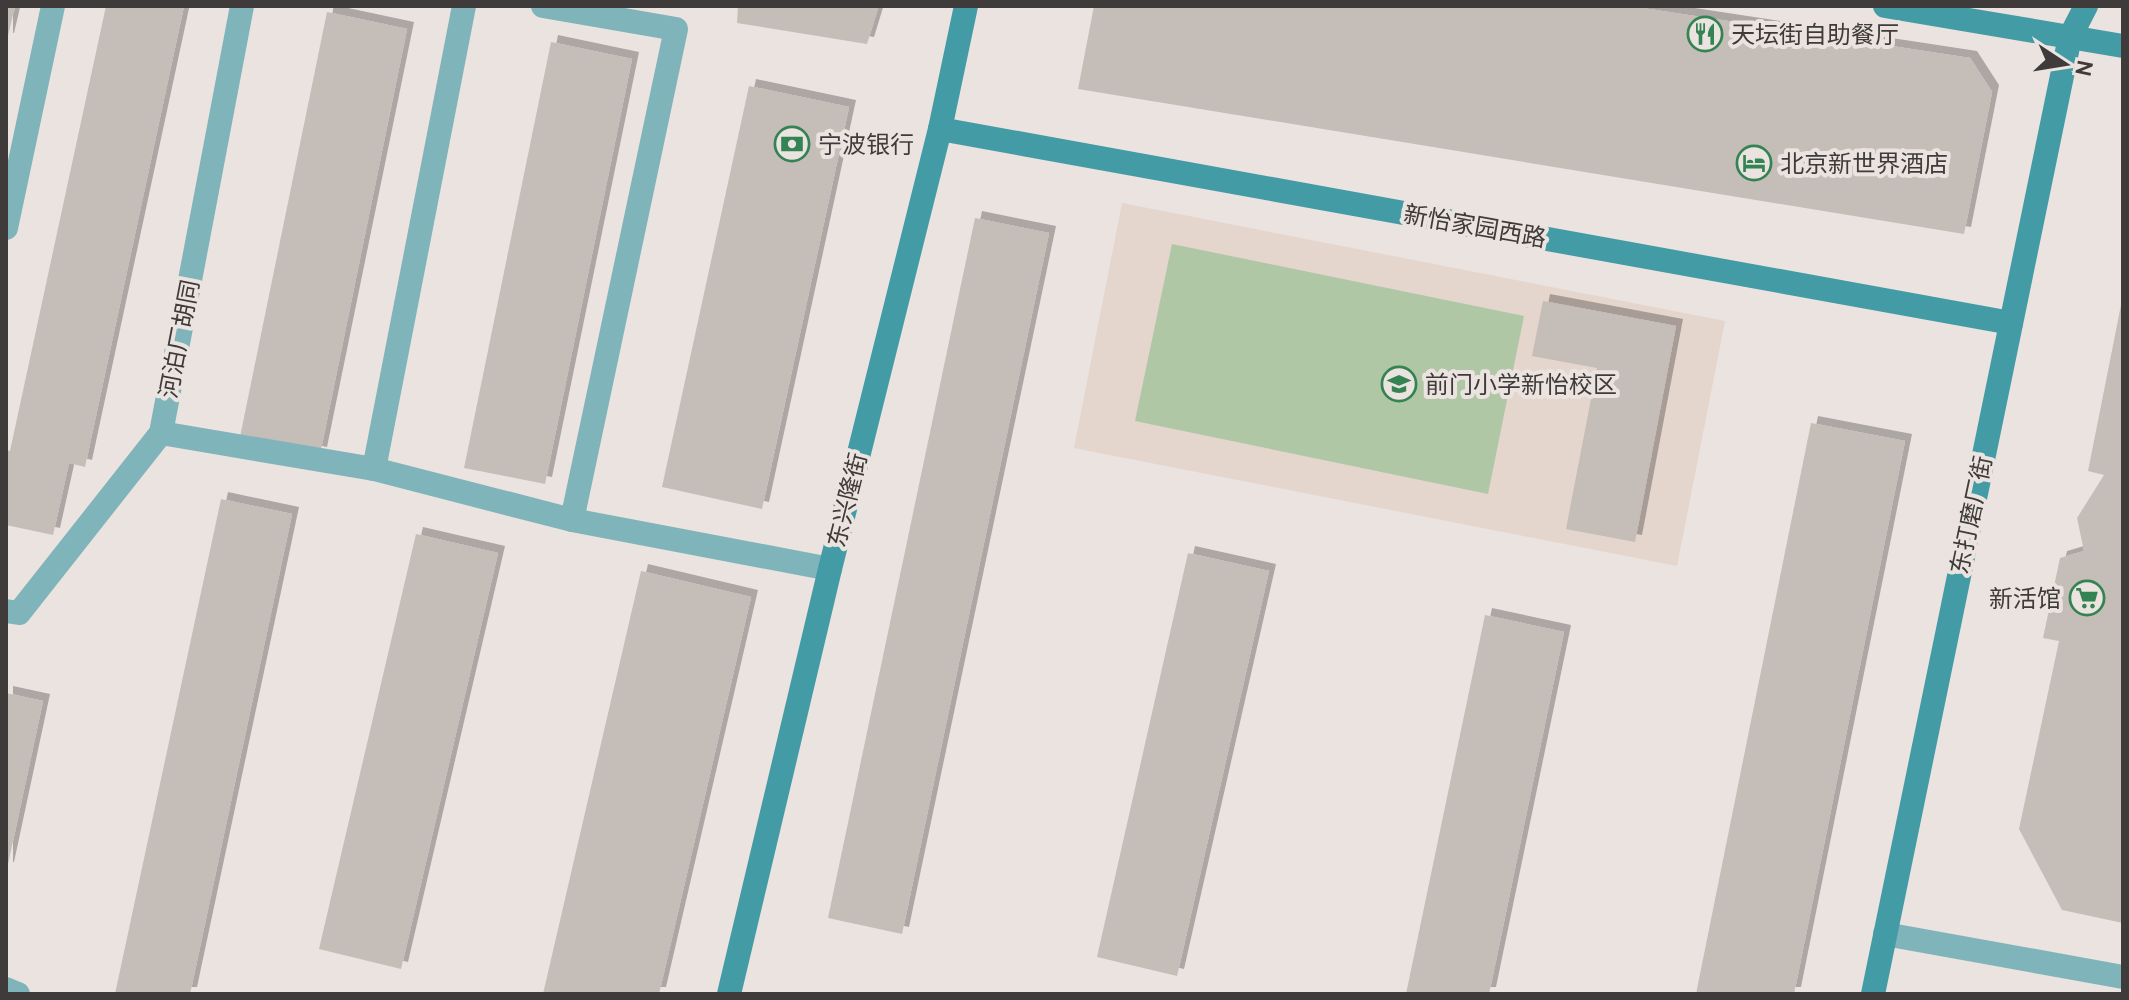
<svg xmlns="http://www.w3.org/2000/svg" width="2129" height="1000" viewBox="0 0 2129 1000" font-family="Cabin,'Noto Sans SC',sans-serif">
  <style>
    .built { fill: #e4d5cd }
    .green { fill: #b0c7a6 }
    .building { fill: #c4bdb8; filter: url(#shadow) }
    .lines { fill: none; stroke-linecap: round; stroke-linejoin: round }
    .street { stroke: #7fb4ba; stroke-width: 24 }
    .secondary { stroke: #439ba5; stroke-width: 24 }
    .labels { text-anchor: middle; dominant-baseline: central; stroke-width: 8; stroke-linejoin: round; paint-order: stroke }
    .poi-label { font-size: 24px; fill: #3e3b3a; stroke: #ebe3df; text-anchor: start }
    .street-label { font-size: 24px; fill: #3e3b3a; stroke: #ebe3df }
  </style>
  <defs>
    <filter id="shadow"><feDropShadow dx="7" dy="-7" stdDeviation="0" flood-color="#0004"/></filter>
  </defs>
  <rect width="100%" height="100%" fill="#ebe3df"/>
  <path class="built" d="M 1122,203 L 1725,321 L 1677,566 L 1074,448 Z"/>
  <path class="green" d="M 1172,244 L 1524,316 L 1488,494 L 1135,421 Z"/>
  <g class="building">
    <path d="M 6,6 L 15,6 L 7,40 L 6,40 Z"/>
    <path d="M 106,6 L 184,6 L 85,467 L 69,463 L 53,535 L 6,525 L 6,450 L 10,451 Z"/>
    <path d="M 738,6 L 877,6 L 878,8 L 867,44 L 737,23 Z"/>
    <path d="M 1094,6 L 1629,6 L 1970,58 L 1992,92 L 1964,234 L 1078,89 Z"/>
    <path d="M 327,12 L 407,29 L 320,454 L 240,437 Z"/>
    <path d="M 551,42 L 632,59 L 545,484 L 464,468 Z"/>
    <path d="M 749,86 L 849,107 L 762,509 L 662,487 Z"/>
    <path d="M 975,218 L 1049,233 L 902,934 L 828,918 Z"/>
    <path d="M 2122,300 L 2123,300 L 2123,923 L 2062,910 L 2019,829 L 2059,641 L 2043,638 L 2060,558 L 2084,551 L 2077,518 L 2104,475 L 2088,471 Z"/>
    <path d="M 1543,301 L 1676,326 L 1635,542 L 1566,529 L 1597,368 L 1532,356 Z"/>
    <path d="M 1811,423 L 1905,441 L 1794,994 L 1696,994 Z"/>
    <path d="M 221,499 L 292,514 L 190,994 L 115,994 Z"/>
    <path d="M 416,534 L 498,553 L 401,969 L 319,949 Z"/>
    <path d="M 1188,553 L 1269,571 L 1177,976 L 1097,957 Z"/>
    <path d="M 641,571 L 751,597 L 659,994 L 543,994 Z"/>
    <path d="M 1485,615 L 1564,632 L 1489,994 L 1406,994 Z"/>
    <path d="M 6,693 L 43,701 L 7,869 L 6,869 Z"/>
  </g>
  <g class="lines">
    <g class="street">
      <path d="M 543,6 L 676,29 L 572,520"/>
      <path d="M 6,228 L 53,6"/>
      <path d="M 161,433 L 374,469 L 572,520 L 830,569"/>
      <path d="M 374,469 L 464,6"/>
      <path d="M 6,611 L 19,613 L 161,433 L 242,6"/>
      <path d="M 1885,934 L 2123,977"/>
      <path d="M 6,989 L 18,994"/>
    </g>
    <g class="secondary">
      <path d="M 1885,6 L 2123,46"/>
      <path d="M 940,129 L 2011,323"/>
      <path d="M 729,994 L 830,569 L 940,129 L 966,6"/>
      <path d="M 1873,994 L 2070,37 L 2086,6"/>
    </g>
  </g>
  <defs>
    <g id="restaurant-ring" transform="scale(1.8)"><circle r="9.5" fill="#ebe3df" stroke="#348353" stroke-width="1.5"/><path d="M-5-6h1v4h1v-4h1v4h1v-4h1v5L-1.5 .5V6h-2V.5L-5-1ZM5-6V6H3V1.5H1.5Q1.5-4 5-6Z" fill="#348353"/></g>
    <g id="bank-ring" transform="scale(1.8)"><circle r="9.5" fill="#ebe3df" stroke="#348353" stroke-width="1.5"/><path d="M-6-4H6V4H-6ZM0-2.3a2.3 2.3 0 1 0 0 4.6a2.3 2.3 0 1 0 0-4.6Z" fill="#348353"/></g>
    <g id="hotel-ring" transform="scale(1.8)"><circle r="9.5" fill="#ebe3df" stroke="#348353" stroke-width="1.5"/><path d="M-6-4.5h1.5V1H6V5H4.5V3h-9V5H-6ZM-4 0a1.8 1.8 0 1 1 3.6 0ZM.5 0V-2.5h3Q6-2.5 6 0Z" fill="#348353"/></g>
    <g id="school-ring" transform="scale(1.8)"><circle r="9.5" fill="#ebe3df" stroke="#348353" stroke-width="1.5"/><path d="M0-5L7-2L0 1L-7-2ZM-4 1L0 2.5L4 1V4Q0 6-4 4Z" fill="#348353"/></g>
    <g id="supermarket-ring" transform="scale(1.8)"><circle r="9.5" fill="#ebe3df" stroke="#348353" stroke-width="1.5"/><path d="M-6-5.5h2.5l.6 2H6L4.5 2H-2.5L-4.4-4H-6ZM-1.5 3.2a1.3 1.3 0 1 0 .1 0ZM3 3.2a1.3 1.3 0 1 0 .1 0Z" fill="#348353"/></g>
  </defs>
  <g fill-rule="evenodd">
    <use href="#restaurant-ring" x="1705" y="34"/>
    <use href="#bank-ring" x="792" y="144"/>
    <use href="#hotel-ring" x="1754" y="163"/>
    <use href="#school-ring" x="1399" y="384"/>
    <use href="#supermarket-ring" x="2087" y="598"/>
  </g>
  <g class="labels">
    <g class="poi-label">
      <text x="1731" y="34">天坛街自助餐厅</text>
      <text x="818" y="144">宁波银行</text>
      <text x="1780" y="163">北京新世界酒店</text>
      <text x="1425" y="384">前门小学新怡校区</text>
      <text x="2061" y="598" text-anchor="end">新活馆</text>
    </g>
    <g class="street-label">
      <text transform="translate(1475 226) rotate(10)">新怡家园西路</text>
      <text transform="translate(179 339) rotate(-79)">河泊厂胡同</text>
      <text transform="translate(847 500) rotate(-76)">东兴隆街</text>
      <text transform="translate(1971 515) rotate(-78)">东打磨厂街</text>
    </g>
  </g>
  <rect width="2129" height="1000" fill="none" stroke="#3e3b3a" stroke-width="16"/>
  <g transform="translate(2065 64) rotate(102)" stroke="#ebe3df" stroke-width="6" paint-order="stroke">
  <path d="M0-6L14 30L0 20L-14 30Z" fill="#3e3b3a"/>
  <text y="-12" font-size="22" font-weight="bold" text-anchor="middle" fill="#3e3b3a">N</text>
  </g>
</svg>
